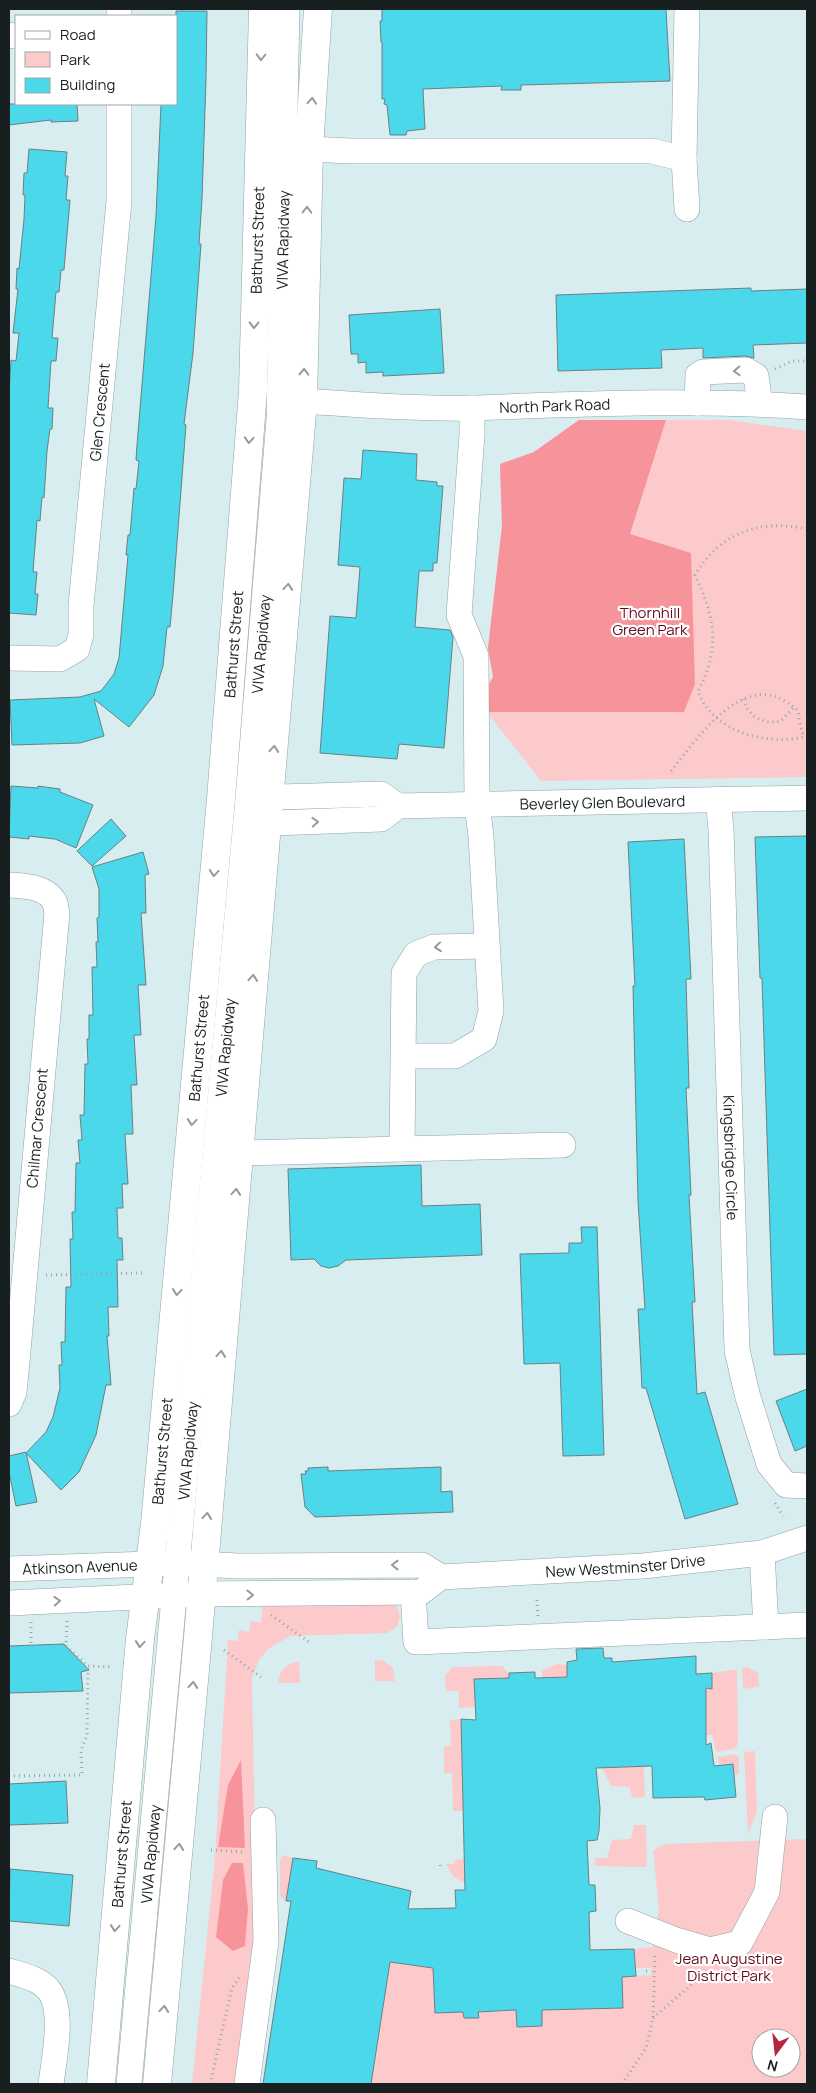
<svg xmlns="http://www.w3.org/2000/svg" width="816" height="2093" viewBox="0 0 816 2093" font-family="Manrope,sans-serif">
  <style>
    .green { fill: #fdcacb; fill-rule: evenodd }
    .forest { fill: #f7939a }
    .building { fill: #4bd8eb; stroke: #6d7f82 }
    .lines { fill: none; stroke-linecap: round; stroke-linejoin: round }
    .minor-casing { stroke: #90a3a6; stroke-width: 26 }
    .major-casing { stroke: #90a3a6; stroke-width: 29 }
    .path { stroke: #96a7a9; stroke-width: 3; stroke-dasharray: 1 4; stroke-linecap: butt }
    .minor { stroke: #fff; stroke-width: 25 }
    .major { stroke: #fff; stroke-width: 28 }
    .oneway { stroke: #979a9b }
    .labels { text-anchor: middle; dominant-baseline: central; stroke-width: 4.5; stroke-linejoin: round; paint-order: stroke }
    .street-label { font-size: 15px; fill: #181f20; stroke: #fff }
    .park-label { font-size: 15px; fill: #640a1e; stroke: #fff }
  </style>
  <rect width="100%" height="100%" fill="#d8edf0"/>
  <g class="green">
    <path d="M 579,420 L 728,420 L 807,431 L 807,777 L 541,781 L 479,702 L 493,677 L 488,648 L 502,526 L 500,464 L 534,452 Z"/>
    <path d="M 263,1602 L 396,1604 L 400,1616 L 397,1627 L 387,1633 L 290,1636 L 268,1649 L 259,1660 L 252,1677 L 257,1957 L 234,2084 L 192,2084 L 215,1857 L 228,1640 L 238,1641 L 239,1630 L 249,1632 L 251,1620 L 261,1623 Z"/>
    <path d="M 375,1660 L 384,1661 L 393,1668 L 395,1681 L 375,1681 Z"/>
    <path d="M 299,1661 L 300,1683 L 278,1683 C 279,1670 287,1663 299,1661 Z"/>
    <path d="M 556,1664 L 567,1665 L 567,1677 L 542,1678 L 542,1671 Z"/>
    <path d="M 502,1666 L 509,1673 L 509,1678 L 475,1679 L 475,1707 L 459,1708 L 459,1691 L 446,1691 L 445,1675 L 453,1667 Z"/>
    <path d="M 748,1667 L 758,1673 L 759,1686 L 748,1689 L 743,1687 L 742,1668 Z"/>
    <path d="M 737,1669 L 738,1744 L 734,1749 L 716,1752 L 712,1735 L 706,1735 L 706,1689 L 712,1688 L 712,1673 Z"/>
    <path d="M 461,1719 L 463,1811 L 453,1811 L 452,1773 L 444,1773 L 444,1746 L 451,1746 L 450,1720 Z"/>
    <path d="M 755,1751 L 757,1812 L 748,1833 L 744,1752 Z"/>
    <path d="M 735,1754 L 739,1757 L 739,1774 L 734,1775 L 732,1764 L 719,1765 L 717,1757 Z"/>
    <path d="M 644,1766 L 645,1797 L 632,1798 L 630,1787 L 611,1786 L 602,1768 Z"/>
    <path d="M 634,1825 L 646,1825 L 647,1867 L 595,1866 L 595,1858 L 607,1858 L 612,1840 L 631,1839 Z"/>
    <path d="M 807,1839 L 807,2084 L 371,2084 L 390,1962 L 433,1968 L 435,2013 L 463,2012 L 464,2018 L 478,2018 L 478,2012 L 516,2011 L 517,2024 L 542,2025 L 542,2010 L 623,2008 L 622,1977 L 651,1975 L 651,1968 L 636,1968 L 634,1949 L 653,1947 L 659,1909 L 653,1850 L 665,1844 ZM 761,2038 L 791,2038 L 791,2068 L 761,2068 Z"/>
    <path d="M 284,1855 L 293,1858 L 286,1901 L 280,1896 L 280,1860 Z"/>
    <path d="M 464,1859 L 465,1883 L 464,1883 L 453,1876 L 446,1864 L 454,1864 L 455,1860 Z"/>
  </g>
  <g class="forest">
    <path d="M 579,420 L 666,420 L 630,534 L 691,553 L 695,684 L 684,712 L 487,712 L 479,702 L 493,677 L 488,648 L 502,526 L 500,464 L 534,452 Z"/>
    <path d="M 241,1760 L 245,1848 L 218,1847 L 228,1785 Z"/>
    <path d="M 232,1863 L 243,1863 L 248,1909 L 245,1946 L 233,1951 L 216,1937 L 223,1880 Z"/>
  </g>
  <g class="building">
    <path d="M 382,9 L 666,9 L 670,81 L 521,85 L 521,90 L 501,90 L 502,86 L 423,89 L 425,129 L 407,131 L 406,135 L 390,135 L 387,105 L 384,104 L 385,99 L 382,99 L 382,42 L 381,42 L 380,21 L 382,21 Z"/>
    <path d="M 176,11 L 207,11 L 206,79 L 202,199 L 199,244 L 201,244 L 193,353 L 184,424 L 186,425 L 173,595 L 170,627 L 167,627 L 163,666 L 154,695 L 129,727 L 94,699 L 104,736 L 80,743 L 12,745 L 10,700 L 80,697 L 101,691 L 114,674 L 119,658 L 128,555 L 126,555 L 128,535 L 130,535 L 134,488 L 136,489 L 139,461 L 136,460 L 137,445 L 156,216 L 161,104 L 176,104 Z"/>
    <path d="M 9,104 L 77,104 L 78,121 L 51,122 L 51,120 L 9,125 Z"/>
    <path d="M 29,149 L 67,152 L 65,176 L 68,176 L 66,200 L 70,200 L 64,270 L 61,270 L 59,292 L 56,292 L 52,338 L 58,338 L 56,361 L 51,361 L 48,408 L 53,408 L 52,429 L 50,429 L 47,451 L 44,498 L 42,497 L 40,521 L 37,520 L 33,572 L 37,572 L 35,594 L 38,594 L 36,615 L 9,613 L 9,394 L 11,360 L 16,361 L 19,333 L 13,333 L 18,289 L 16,289 L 17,268 L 19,269 L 24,219 L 25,195 L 23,195 L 24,173 L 27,173 Z"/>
    <path d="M 751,288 L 751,291 L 807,289 L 807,343 L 753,345 L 754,358 L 745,356 L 703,358 L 703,348 L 661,350 L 662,368 L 558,371 L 556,295 Z"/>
    <path d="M 440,309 L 444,373 L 383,376 L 383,372 L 366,373 L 366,362 L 358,363 L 358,354 L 351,354 L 349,315 Z"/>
    <path d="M 363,450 L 417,454 L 416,480 L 437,482 L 437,486 L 443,486 L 437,563 L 433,563 L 433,571 L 419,571 L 415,627 L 450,630 L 453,637 L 444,748 L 399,744 L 397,759 L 320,753 L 330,616 L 356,618 L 360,567 L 338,565 L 344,478 L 361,479 Z"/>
    <path d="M 11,786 L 38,788 L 38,786 L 60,789 L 60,792 L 93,805 L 76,848 L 55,839 L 29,836 L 29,839 L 9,837 Z"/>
    <path d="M 111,819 L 126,836 L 92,866 L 77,851 Z"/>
    <path d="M 807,836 L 807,1354 L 774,1355 L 762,978 L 760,978 L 755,837 Z"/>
    <path d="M 684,839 L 691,979 L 686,979 L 689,1088 L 686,1088 L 691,1195 L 689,1195 L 695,1302 L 692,1302 L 697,1394 L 705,1392 L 738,1504 L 685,1519 L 646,1388 L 642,1388 L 638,1309 L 645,1309 L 638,1201 L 633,986 L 635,986 L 628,842 Z"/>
    <path d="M 143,852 L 149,874 L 145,875 L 146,913 L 141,913 L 146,985 L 138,985 L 141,1035 L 134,1035 L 137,1085 L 131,1085 L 133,1134 L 125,1134 L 128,1184 L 122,1184 L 123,1208 L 117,1208 L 118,1238 L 122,1238 L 123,1260 L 117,1260 L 118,1307 L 108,1307 L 109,1336 L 107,1336 L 111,1385 L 106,1385 L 96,1435 L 79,1472 L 61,1490 L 26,1453 L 46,1432 L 53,1417 L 60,1388 L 59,1365 L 62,1365 L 61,1342 L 65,1342 L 66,1287 L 71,1287 L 70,1239 L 73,1239 L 72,1212 L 75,1212 L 76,1163 L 80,1163 L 78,1140 L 82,1140 L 80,1115 L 84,1115 L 85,1064 L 88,1064 L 87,1039 L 89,1039 L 89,1015 L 93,1015 L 92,967 L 97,967 L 96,942 L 98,942 L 97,918 L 99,917 L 99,889 L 92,867 Z"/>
    <path d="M 421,1165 L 422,1206 L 480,1204 L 482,1255 L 346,1260 L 338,1266 L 329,1268 L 321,1266 L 314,1259 L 291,1260 L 288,1169 Z"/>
    <path d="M 581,1227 L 597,1227 L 604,1455 L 563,1456 L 560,1363 L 524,1364 L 520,1254 L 569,1253 L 569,1243 L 582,1243 Z"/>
    <path d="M 807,1389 L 807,1446 L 795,1451 L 776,1401 Z"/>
    <path d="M 26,1452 L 37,1502 L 16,1506 L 9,1472 L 9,1456 Z"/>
    <path d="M 328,1467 L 328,1471 L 441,1467 L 441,1492 L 452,1491 L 453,1512 L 315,1517 L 305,1507 L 301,1474 L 306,1474 L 305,1471 L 308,1471 L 308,1468 Z"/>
    <path d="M 64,1644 L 89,1670 L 81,1672 L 83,1691 L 9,1693 L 9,1646 Z"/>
    <path d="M 603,1648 L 604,1658 L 612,1658 L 612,1662 L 696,1656 L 696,1674 L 712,1673 L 712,1689 L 706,1688 L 706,1745 L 711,1743 L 714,1766 L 733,1764 L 736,1797 L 705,1800 L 704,1797 L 653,1798 L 652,1766 L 596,1768 L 600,1808 L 599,1831 L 597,1840 L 587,1841 L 589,1885 L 595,1885 L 596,1911 L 589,1912 L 590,1950 L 634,1949 L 636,1976 L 622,1977 L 623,2008 L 542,2010 L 542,2026 L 517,2027 L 516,2010 L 478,2012 L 479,2018 L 464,2018 L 463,2012 L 435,2013 L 433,1968 L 390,1962 L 371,2084 L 263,2084 L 291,1901 L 286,1901 L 293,1858 L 317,1861 L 316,1868 L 411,1891 L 408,1909 L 456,1908 L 455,1890 L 465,1890 L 461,1719 L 476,1720 L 474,1679 L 509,1678 L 509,1673 L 535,1672 L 535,1678 L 567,1677 L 567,1662 L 577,1660 L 576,1649 Z"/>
    <path d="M 66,1781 L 68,1823 L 9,1825 L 9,1784 Z"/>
    <path d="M 10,1869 L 73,1875 L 69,1926 L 9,1921 Z"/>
  </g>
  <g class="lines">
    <g class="minor-casing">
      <g id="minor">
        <path d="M 119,9 L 119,16"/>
        <path d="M 687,9 L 684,159 L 687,209"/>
        <path d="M 9,36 L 16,35"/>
        <path d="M 309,149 L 350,151 L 652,151 L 684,159"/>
        <path id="s1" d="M 303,401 C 360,405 418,409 474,408 C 585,404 696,399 807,407"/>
        <path d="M 697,403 L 698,375 L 703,372 L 746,370 L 756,376 L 760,404"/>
        <path id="s2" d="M 9,658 L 60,659 L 77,649 L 81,634 L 81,606 L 119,201 L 119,104"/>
        <path d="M 249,798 L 381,794 L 398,806"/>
        <path id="s3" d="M 718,799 L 721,829 L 737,1350 L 747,1394 L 769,1464 L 786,1485 L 807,1486"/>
        <path id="s4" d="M 247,824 L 381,819 L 398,806 L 807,798"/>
        <path d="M 9,885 C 24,886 45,886 54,901 C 56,904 56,910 57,913 L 17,1362 L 14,1392 L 9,1404"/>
        <path d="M 404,1056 L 455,1056 L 484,1039 L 491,1011 L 481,836 L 477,805 L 476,656 L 459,615 L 472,434 L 472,408"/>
        <path d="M 402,1149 L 563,1145"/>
        <path d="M 239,1153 L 402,1149 L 404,973 L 416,954 L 434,947 L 487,946"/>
        <path d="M 762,1553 L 766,1627"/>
        <path id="s5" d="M 9,1569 L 177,1563 L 238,1566 L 422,1565 L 441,1577"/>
        <path d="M 413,1592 L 416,1642 L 807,1625"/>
        <path id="s6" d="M 9,1603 L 201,1594 L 421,1592 L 441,1577 L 643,1566 L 762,1553 L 807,1538"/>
        <path d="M 628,1921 L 676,1940 L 710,1950 L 740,1943 L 767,1892 L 775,1817"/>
        <path d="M 9,1971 C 22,1975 38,1978 48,1989 C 65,2009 54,2059 51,2084"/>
        <path id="s7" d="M 129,2084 L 248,798 L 279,419 L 287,9"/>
        <path d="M 247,2084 L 266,1941 L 263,1820"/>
      </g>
    </g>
    <g class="major-casing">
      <g id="major">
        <path id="s8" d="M 101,2084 L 140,1639 L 155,1524 L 221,799 L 253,391 L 263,9"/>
        <path d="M 157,2084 L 198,1637 L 303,401 L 309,149 L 318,9"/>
      </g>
    </g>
    <g class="path">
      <path d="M 775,369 L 792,361 L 807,361"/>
      <path d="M 807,529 C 759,519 721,532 695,575 C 715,618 721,648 698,691 C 712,732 768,747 807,736"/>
      <path d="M 744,699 C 747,717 764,725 781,721 L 794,707"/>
      <path d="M 671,771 C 699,736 748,662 798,711 L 800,725 L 804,737"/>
      <path d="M 46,1275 L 143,1273"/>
      <path d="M 775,1503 L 783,1516"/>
      <path d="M 537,1600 L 538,1616"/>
      <path d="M 271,1615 L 309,1642"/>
      <path d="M 67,1621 L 66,1646 L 88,1666 L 113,1667"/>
      <path d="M 31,1622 L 31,1645"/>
      <path d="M 224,1650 L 261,1677"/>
      <path d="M 9,1776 L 82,1775 L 81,1750 L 87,1735 L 88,1666"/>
      <path d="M 211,1850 L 245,1852"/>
      <path d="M 440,1865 L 441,1869"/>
      <path d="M 646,1971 L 648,1971"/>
      <path d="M 653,2018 L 707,1971"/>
      <path d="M 210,2084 L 232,1988 L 240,1977"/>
      <path d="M 622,2084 L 646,2048 L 653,2019 L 655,1953"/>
    </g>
    <use href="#minor" class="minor"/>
    <use href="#major" class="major"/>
  </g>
  <defs><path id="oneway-chevron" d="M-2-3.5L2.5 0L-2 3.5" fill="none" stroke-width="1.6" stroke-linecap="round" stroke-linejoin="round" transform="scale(1.25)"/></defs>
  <g class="oneway">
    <use href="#oneway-chevron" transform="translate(261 57) rotate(91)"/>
    <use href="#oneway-chevron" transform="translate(312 101) rotate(-86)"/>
    <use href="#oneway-chevron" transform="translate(307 210) rotate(-89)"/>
    <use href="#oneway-chevron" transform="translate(254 325) rotate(91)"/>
    <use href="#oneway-chevron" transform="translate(737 371) rotate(178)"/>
    <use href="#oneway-chevron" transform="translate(304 372) rotate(-89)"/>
    <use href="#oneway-chevron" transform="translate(249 440) rotate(94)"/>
    <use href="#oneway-chevron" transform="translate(288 587) rotate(-85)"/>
    <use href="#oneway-chevron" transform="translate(274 749) rotate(-85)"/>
    <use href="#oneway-chevron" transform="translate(315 822) rotate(-3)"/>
    <use href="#oneway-chevron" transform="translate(214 873) rotate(95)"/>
    <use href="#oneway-chevron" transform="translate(438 947) rotate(174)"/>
    <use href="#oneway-chevron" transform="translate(253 978) rotate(-85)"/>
    <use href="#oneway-chevron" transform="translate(192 1122) rotate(95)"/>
    <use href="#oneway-chevron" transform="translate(236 1192) rotate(-85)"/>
    <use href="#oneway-chevron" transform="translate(177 1292) rotate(95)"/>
    <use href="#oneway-chevron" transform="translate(221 1354) rotate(-85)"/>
    <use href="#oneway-chevron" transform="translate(207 1516) rotate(-85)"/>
    <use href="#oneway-chevron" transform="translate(395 1565) rotate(180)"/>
    <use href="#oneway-chevron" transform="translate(250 1595) rotate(-1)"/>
    <use href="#oneway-chevron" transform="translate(57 1601) rotate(-3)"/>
    <use href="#oneway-chevron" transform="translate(140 1644) rotate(95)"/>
    <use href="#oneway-chevron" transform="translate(193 1685) rotate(-85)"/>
    <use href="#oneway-chevron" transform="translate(179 1847) rotate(-85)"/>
    <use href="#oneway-chevron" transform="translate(115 1928) rotate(95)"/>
    <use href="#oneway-chevron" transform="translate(164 2009) rotate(-85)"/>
  </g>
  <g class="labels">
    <g class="street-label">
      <text stroke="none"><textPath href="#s8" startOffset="1851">Bathurst Street</textPath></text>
      <text stroke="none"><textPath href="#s7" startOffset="1851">VIVA Rapidway</textPath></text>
      <text stroke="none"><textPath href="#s1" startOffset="252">North Park Road</textPath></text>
      <text stroke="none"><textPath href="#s2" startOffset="309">Glen Crescent</textPath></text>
      <text stroke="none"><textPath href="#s8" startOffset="1446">Bathurst Street</textPath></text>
      <text stroke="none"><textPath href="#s7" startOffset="1446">VIVA Rapidway</textPath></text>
      <text stroke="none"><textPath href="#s4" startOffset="360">Beverley Glen Boulevard</textPath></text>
      <text stroke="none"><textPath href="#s7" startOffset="1041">VIVA Rapidway</textPath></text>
      <text stroke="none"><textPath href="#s8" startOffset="1041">Bathurst Street</textPath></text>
      <text transform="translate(37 1128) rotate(-85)">Chilmar Crescent</text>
      <text stroke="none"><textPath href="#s3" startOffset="359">Kingsbridge Circle</textPath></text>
      <text stroke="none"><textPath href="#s8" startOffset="636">Bathurst Street</textPath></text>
      <text stroke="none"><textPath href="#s7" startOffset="636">VIVA Rapidway</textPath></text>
      <text stroke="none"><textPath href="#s6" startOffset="622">New Westminster Drive</textPath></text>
      <text stroke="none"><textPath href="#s5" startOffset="71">Atkinson Avenue</textPath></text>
      <text stroke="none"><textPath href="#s8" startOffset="231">Bathurst Street</textPath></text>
      <text stroke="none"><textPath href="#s7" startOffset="231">VIVA Rapidway</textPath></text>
    </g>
    <g class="park-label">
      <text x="650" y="612">Thornhill<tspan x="650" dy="17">Green Park</tspan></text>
      <text x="729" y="1958">Jean Augustine<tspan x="729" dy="17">District Park</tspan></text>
    </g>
  </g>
  <rect width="816" height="2093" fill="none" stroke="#181f20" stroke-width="20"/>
  <rect x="15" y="15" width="162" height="90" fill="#ffffff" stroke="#a3a5a6"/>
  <rect x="25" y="31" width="25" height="8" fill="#ffffff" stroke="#a3a5a6"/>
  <text x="60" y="40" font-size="15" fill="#181f20">Road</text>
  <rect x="25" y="52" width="25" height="15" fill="#fdcacb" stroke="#a3a5a6"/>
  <text x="60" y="65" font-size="15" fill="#181f20">Park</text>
  <rect x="25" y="78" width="25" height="15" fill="#4bd8eb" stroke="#a3a5a6"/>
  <text x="60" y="90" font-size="15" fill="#181f20">Building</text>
  <g transform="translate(776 2053) rotate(195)"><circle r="24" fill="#ffffff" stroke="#a3a5a6"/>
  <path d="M0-4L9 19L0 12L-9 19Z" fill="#b62542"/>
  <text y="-8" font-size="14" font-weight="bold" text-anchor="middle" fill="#181f20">N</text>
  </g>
</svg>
